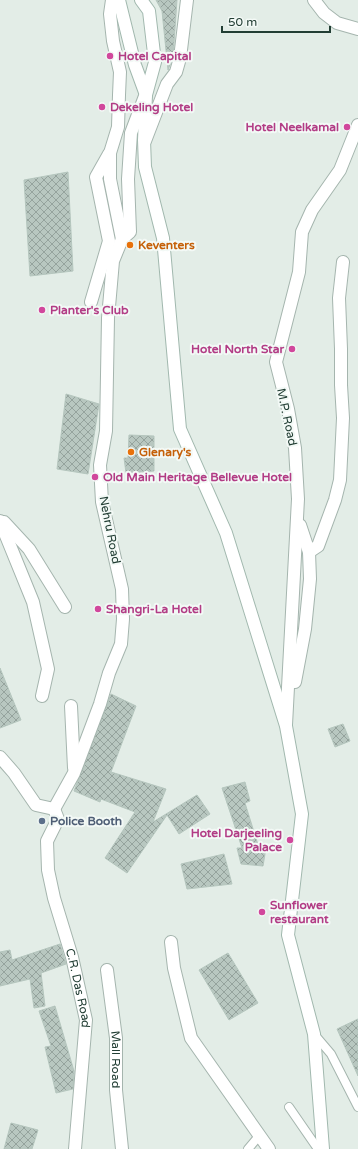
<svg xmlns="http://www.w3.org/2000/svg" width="358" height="1149" viewBox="0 0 358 1149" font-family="'Varela Round',sans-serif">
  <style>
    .building { fill: url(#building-cross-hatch); stroke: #b5c6be }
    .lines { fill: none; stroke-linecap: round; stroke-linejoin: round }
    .lane-casing { stroke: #a5b5ae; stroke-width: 10 }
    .street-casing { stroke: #a5b5ae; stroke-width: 14 }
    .secondary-casing { stroke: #a1b8ae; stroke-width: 14 }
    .lane { stroke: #fff; stroke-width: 8 }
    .street { stroke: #fff; stroke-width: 12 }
    .secondary { stroke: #fff; stroke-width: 12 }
    .hotel-dot { fill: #d1479c; stroke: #f3f9f6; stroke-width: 1.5 }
    .food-dot { fill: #e8710a; stroke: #f3f9f6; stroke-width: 1.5 }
    .service-dot { fill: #5c6f8a; stroke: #f3f9f6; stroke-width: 1.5 }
    .labels { text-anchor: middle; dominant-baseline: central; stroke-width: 4; stroke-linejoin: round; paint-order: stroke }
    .hotel-label { font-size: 12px; font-weight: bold; fill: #b23c85; stroke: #f3f9f6; text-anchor: start }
    .food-label { font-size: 12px; font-weight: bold; fill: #c56008; stroke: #f3f9f6; text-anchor: start }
    .street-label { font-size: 12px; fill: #223e34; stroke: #f3f9f6 }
    .service-label { font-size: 12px; font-weight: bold; fill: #4e5e75; stroke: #f3f9f6; text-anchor: start }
  </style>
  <defs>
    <pattern id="building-cross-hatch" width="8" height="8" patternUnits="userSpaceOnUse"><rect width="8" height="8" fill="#b8c7c0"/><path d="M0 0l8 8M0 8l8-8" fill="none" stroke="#95a39d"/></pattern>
  </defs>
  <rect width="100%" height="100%" fill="#e3ede7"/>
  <g class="building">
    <path d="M 156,0 L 177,0 L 173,57 L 168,70 L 162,11 Z"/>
    <path d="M 68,172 L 73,271 L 30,276 L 24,180 Z"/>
    <path d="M 66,394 L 99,404 L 88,474 L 57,469 Z"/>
    <path d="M 129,435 L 154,436 L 154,471 L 126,473 L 124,458 L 128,458 Z"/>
    <path d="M 0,668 L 21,720 L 0,728 Z"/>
    <path d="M 111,694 L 136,706 L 111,772 L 166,789 L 153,822 L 197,795 L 210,814 L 179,834 L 167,815 L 127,873 L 105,858 L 135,812 L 101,799 L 100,802 L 74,791 Z"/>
    <path d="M 343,724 L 350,741 L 335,747 L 328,729 Z"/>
    <path d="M 245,782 L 250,801 L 245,803 L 259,848 L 266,848 L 263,866 L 241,864 L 237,848 L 242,848 L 222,788 Z"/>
    <path d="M 224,854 L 232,884 L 187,889 L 181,864 Z"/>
    <path d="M 60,944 L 66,964 L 41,973 L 45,1006 L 34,1008 L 30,979 L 0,986 L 0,952 L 10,950 L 12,960 Z"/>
    <path d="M 228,953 L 258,1003 L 229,1020 L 199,970 Z"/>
    <path d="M 55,1006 L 74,1071 L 73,1089 L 56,1093 L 45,1047 L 51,1046 L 39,1011 Z"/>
    <path d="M 358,1019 L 358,1076 L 337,1029 Z"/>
    <path d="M 11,1123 L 38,1130 L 32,1149 L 4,1149 Z"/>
  </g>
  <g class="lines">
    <g class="lane-casing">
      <g id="lane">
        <path d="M 314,1034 L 331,1054 L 358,1107"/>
        <path d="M 289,1107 L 318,1149"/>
        <path d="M 248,1149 L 259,1136"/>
      </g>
    </g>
    <g class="street-casing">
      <g id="street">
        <path d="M 112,0 L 110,14 L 113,41 L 120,72 L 119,95 L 118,127 L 110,153 L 110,179 L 122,239"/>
        <path d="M 314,0 L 324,13 L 337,23 L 358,29"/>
        <path d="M 145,141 L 167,84 L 176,72 L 180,58 L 187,0"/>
        <path d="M 91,302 L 109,241 L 96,177 L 109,154"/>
        <path d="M 0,521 L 33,602 L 48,669 L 42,696"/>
        <path d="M 4,522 L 29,549 L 65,607"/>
        <path d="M 309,552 L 318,546 L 335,500 L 340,480 L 343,418 L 341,385 L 341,349 L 339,298 L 343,262"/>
        <path d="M 295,682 L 305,629 L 310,579 L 309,552 L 300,525"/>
        <path d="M 71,706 L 74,768"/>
        <path d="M 286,725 L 298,499 L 295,448 L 288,409 L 276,362 L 299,272 L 302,232 L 312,210 L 340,170 L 358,125"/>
        <path id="s1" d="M 0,757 L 14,773 L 36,805 L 54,809 L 58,819 L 47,841 L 48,870 L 54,898 L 72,957 L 86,1020 L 75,1149"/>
        <path d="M 54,809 L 74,773 L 100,704 L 109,673 L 121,644 L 123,619 L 122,589 L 102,502 L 100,465 L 106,431 L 108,318 L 113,261 L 122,239 L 130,232 L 128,179 L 131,133 L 145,96"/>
        <path d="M 171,942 L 174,968 L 191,1038 L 269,1149"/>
        <path id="s2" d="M 107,970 L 116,1038 L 116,1090 L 122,1149"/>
      </g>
    </g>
    <g class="secondary-casing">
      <g id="secondary">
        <path d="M 119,0 L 135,65 L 146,95"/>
        <path d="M 141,0 L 149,11 L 155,62 L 146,95 L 144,140 L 145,167 L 163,238 L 180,429 L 226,533 L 286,726 L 302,814 L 288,935 L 314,1034 L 323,1149"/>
      </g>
    </g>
    <use href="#lane" class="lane"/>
    <use href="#street" class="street"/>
    <use href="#secondary" class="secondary"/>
  </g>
  <g class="hotel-dot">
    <circle cx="110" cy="56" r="4"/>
    <circle cx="102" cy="107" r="4"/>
    <circle cx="347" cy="127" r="4"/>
    <circle cx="42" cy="310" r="4"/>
    <circle cx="292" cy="349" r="4"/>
    <circle cx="95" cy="477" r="4"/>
    <circle cx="98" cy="609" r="4"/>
    <circle cx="290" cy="840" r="4"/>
    <circle cx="262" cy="912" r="4"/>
  </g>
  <g class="food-dot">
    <circle cx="130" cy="245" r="4"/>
    <circle cx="131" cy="452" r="4"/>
  </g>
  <circle class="service-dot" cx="42" cy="821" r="4"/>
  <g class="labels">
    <g class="hotel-label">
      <text x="118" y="56">Hotel Capital</text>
      <text x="110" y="107">Dekeling Hotel</text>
      <text x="339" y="127" text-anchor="end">Hotel Neelkamal</text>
      <text x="50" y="310">Planter's Club</text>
      <text x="284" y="349" text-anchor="end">Hotel North Star</text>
      <text x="103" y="477">Old Main Heritage Bellevue Hotel</text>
      <text x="106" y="609">Shangri-La Hotel</text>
      <text x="282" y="833" text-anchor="end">Hotel Darjeeling<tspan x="282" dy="14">Palace</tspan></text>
      <text x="270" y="905">Sunflower<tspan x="270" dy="14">restaurant</tspan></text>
    </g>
    <g class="food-label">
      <text x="138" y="245">Keventers</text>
      <text x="139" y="452">Glenary's</text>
    </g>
    <g class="street-label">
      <text transform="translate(287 417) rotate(78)">M.P. Road</text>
      <text transform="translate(110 530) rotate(79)">Nehru Road</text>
      <text stroke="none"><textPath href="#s1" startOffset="265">C.R. Das Road</textPath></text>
      <text stroke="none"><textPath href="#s2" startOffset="90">Mall Road</textPath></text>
    </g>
    <g class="service-label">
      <text x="50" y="821">Police Booth</text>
    </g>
  </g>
  <path d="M222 26v6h108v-6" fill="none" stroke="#223e34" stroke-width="2"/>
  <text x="228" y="26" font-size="12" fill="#223e34" stroke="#f3f9f6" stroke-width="3" paint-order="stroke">50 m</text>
</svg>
